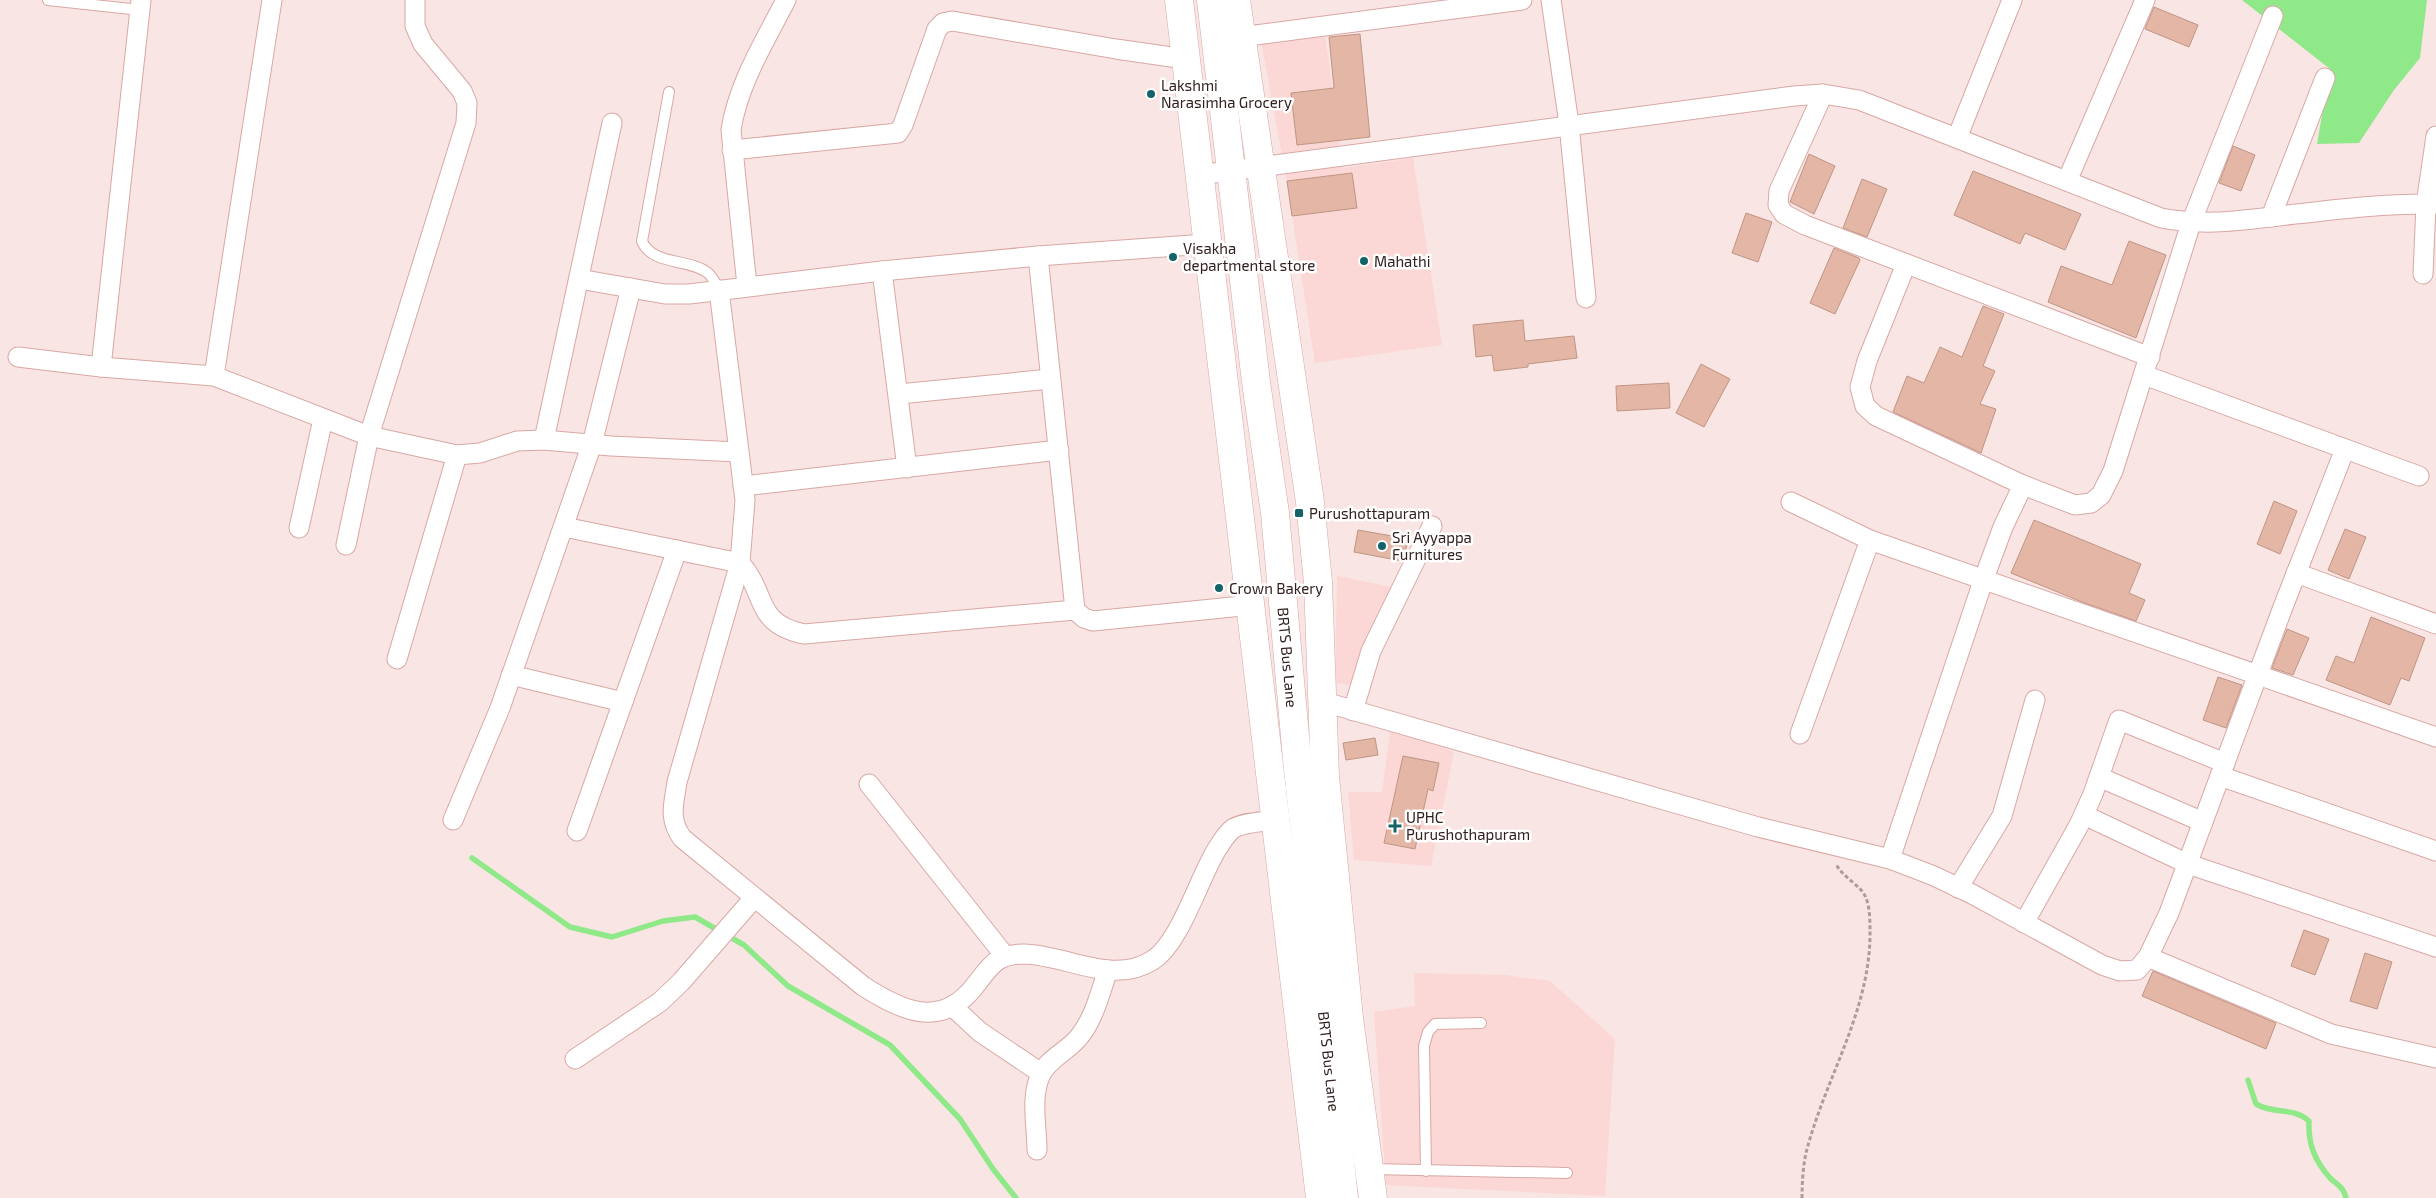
<svg xmlns="http://www.w3.org/2000/svg" width="2436" height="1198" viewBox="0 0 2436 1198" font-family="'Exo 2',sans-serif">
  <style>
    .built { fill: #fbd8d5 }
    .water { fill: #90e988 }
    .lines { fill: none; stroke-linecap: round; stroke-linejoin: round }
    .stream { stroke: #90e988; stroke-width: 5.5 }
    .building { fill: #e3b6a5; stroke: #c09584 }
    .service-casing { stroke: #d8a8a5; stroke-width: 12 }
    .minor-casing { stroke: #d8a8a5; stroke-width: 21 }
    .primary-casing { stroke: #d8a8a5; stroke-width: 29 }
    .path { stroke: #af9c9a; stroke-width: 3; stroke-dasharray: 4 2.5; stroke-linecap: butt }
    .service { stroke: #fff; stroke-width: 10 }
    .minor { stroke: #fff; stroke-width: 19 }
    .primary { stroke: #fff; stroke-width: 28 }
    .poi-dot { fill: #146369; stroke: #fff; stroke-width: 2 }
    .labels { text-anchor: middle; dominant-baseline: central; stroke-width: 5; stroke-linejoin: round; paint-order: stroke }
    .poi-label { font-size: 15px; fill: #332120; stroke: #fff; text-anchor: start }
    .street-label { font-size: 15px; fill: #332120; stroke: #fff }
  </style>
  <rect width="100%" height="100%" fill="#f9e5e3"/>
  <g class="built">
    <path d="M 1325,35 L 1343,168 L 1413,158 L 1442,345 L 1315,363 L 1286,177 L 1261,41 Z"/>
    <path d="M 1337,576 L 1397,588 L 1351,685 L 1335,683 Z"/>
    <path d="M 1391,726 L 1454,752 L 1431,866 L 1354,860 L 1348,792 L 1382,792 Z"/>
    <path d="M 1414,973 L 1505,975 L 1550,981 L 1615,1039 L 1605,1196 L 1386,1185 L 1374,1012 L 1415,1006 Z"/>
  </g>
  <path class="water" d="M 2242,0 L 2427,0 L 2420,58 L 2394,90 L 2359,143 L 2317,144 L 2330,69 Z"/>
  <g class="lines">
    <g class="stream">
      <path d="M 472,858 L 570,927 L 612,937 L 663,921 L 695,917 L 744,945 L 788,986 L 890,1045 L 960,1119 L 993,1169 L 1016,1198"/>
      <path d="M 2248,1080 L 2256,1104 C 2275,1115 2291,1106 2309,1121 C 2308,1143 2314,1160 2330,1178 C 2337,1185 2344,1187 2346,1198"/>
    </g>
  </g>
  <g class="building">
    <path d="M 2154,7 L 2198,25 L 2189,47 L 2145,29 Z"/>
    <path d="M 1360,34 L 1370,137 L 1297,145 L 1291,93 L 1334,88 L 1329,37 Z"/>
    <path d="M 2233,146 L 2255,155 L 2241,191 L 2219,183 Z"/>
    <path d="M 1809,154 L 1835,166 L 1814,214 L 1790,202 Z"/>
    <path d="M 1973,171 L 2081,214 L 2065,250 L 2025,233 L 2020,244 L 1954,215 Z"/>
    <path d="M 1352,173 L 1357,208 L 1292,216 L 1287,181 Z"/>
    <path d="M 1862,179 L 1887,189 L 1867,237 L 1843,228 Z"/>
    <path d="M 1746,213 L 1772,222 L 1758,262 L 1732,253 Z"/>
    <path d="M 2129,241 L 2166,255 L 2136,338 L 2048,302 L 2061,266 L 2112,285 Z"/>
    <path d="M 1834,248 L 1859,258 L 1860,260 L 1835,314 L 1810,303 Z"/>
    <path d="M 1983,306 L 2004,314 L 1983,366 L 1995,371 L 1980,404 L 1996,409 L 1981,453 L 1893,412 L 1907,376 L 1924,383 L 1940,347 L 1962,357 Z"/>
    <path d="M 1523,320 L 1525,341 L 1574,336 L 1577,358 L 1528,364 L 1528,367 L 1494,371 L 1492,355 L 1476,357 L 1473,325 Z"/>
    <path d="M 1701,364 L 1730,379 L 1704,427 L 1676,413 Z"/>
    <path d="M 1669,383 L 1670,408 L 1617,411 L 1616,386 Z"/>
    <path d="M 2274,501 L 2297,511 L 2280,554 L 2257,544 Z"/>
    <path d="M 2034,520 L 2141,564 L 2129,593 L 2145,600 L 2136,621 L 2082,602 L 2011,573 Z"/>
    <path d="M 2345,529 L 2366,537 L 2349,579 L 2328,570 Z"/>
    <path d="M 1358,530 L 1409,539 L 1402,561 L 1354,552 Z"/>
    <path d="M 2371,617 L 2425,638 L 2409,681 L 2401,678 L 2390,705 L 2326,680 L 2336,656 L 2354,663 Z"/>
    <path d="M 2287,629 L 2309,638 L 2293,675 L 2272,668 Z"/>
    <path d="M 2218,677 L 2242,685 L 2226,728 L 2203,720 Z"/>
    <path d="M 1375,738 L 1378,755 L 1346,760 L 1343,743 Z"/>
    <path d="M 1403,756 L 1439,763 L 1433,791 L 1428,789 L 1415,849 L 1384,843 Z"/>
    <path d="M 2304,930 L 2329,939 L 2315,975 L 2291,966 Z"/>
    <path d="M 2365,953 L 2392,962 L 2377,1009 L 2350,1001 Z"/>
    <path d="M 2153,971 L 2276,1023 L 2266,1049 L 2142,996 Z"/>
  </g>
  <g class="lines">
    <g class="service-casing">
      <g id="service">
        <path d="M 48,0 L 140,10"/>
        <path d="M 669,92 L 642,241 C 652,266 690,258 708,273 C 713,277 716,285 719,290"/>
        <path d="M 1371,1169 L 1567,1173"/>
        <path d="M 1426,1171 L 1424,1046 L 1428,1032 L 1435,1024 L 1481,1023"/>
      </g>
    </g>
    <g class="minor-casing">
      <g id="minor">
        <path d="M 1551,0 L 1569,124 L 1586,298"/>
        <path d="M 1240,37 L 1522,0"/>
        <path d="M 1823,94 L 1779,191 L 1778,205 L 1784,214 L 1805,225 L 2150,357"/>
        <path d="M 1957,138 L 2012,0"/>
        <path d="M 732,150 L 898,133 L 903,125 L 937,29 L 943,23 L 952,21 L 1116,49 L 1185,59"/>
        <path d="M 1199,175 L 1794,96 L 1823,94 L 1859,100 L 2161,218 C 2205,226 2236,221 2279,216 C 2331,210 2384,203 2436,204"/>
        <path d="M 2067,181 L 2145,0"/>
        <path d="M 2271,217 L 2325,78"/>
        <path d="M 1038,256 L 1075,610 L 1084,618 L 1093,621 L 1252,605"/>
        <path d="M 1906,264 L 1867,361 L 1860,387 L 1865,406 L 1876,416 L 2023,485 L 2075,505 L 2091,503 L 2101,495 L 2113,471 L 2191,223 L 2273,16"/>
        <path d="M 882,271 L 907,468"/>
        <path d="M 2423,274 L 2426,204 L 2436,136"/>
        <path d="M 579,279 L 665,294 L 689,294 L 882,271 L 1038,256 L 1206,244"/>
        <path d="M 747,286 L 731,130 C 738,84 765,41 786,0"/>
        <path d="M 719,290 L 745,500 L 740,563 L 677,782 C 674,804 668,818 682,838 L 863,986 C 900,1010 940,1030 974,987 C 990,967 995,954 1024,954 C 1067,955 1113,986 1153,960 C 1180,943 1199,878 1217,849 C 1222,842 1226,833 1234,828 C 1245,822 1262,822 1275,820"/>
        <path d="M 18,357 L 101,367 L 214,376 L 369,436 L 457,455 L 480,453 L 517,441 L 544,440 L 611,446 L 739,452"/>
        <path d="M 101,367 L 141,0"/>
        <path d="M 2144,375 L 2419,476"/>
        <path d="M 214,376 L 272,0"/>
        <path d="M 899,394 L 1050,379"/>
        <path d="M 544,440 L 612,123"/>
        <path d="M 743,486 L 1059,450"/>
        <path d="M 1791,502 L 1870,540"/>
        <path d="M 564,527 L 740,563 C 768,594 753,623 804,634 L 1075,610"/>
        <path d="M 299,528 L 323,419"/>
        <path d="M 346,545 L 369,436 L 466,123 L 467,103 L 462,91 L 423,44 L 415,26 L 415,0"/>
        <path d="M 2296,573 L 2436,624"/>
        <path d="M 397,659 L 457,455"/>
        <path d="M 511,675 L 623,702"/>
        <path d="M 1321,701 L 1758,827 L 1890,859 L 1934,876 L 1972,894 L 2102,965 L 2120,971 L 2137,970 L 2148,957 L 2169,913 L 2283,607 L 2345,449"/>
        <path d="M 1353,711 L 1371,651 L 1432,526"/>
        <path d="M 1800,734 L 1870,540 L 2436,737"/>
        <path d="M 2220,776 L 2436,851"/>
        <path d="M 2099,777 L 2203,822"/>
        <path d="M 869,784 L 1005,956"/>
        <path d="M 2084,815 L 2188,864 L 2436,947"/>
        <path d="M 453,820 L 500,708 L 592,444 L 631,288"/>
        <path d="M 577,831 L 677,550"/>
        <path d="M 1890,859 L 1983,581 L 2003,527 L 2023,485"/>
        <path d="M 1958,888 L 2002,816 L 2035,700"/>
        <path d="M 2024,923 L 2079,825 L 2093,794 L 2119,720 L 2225,763"/>
        <path d="M 2148,957 L 2331,1034 L 2436,1058"/>
        <path d="M 953,1007 L 980,1032 L 1041,1073"/>
        <path d="M 575,1059 L 660,1002 L 681,982 L 754,898"/>
        <path d="M 1037,1150 C 1037,1127 1030,1096 1041,1074 C 1049,1058 1068,1051 1079,1037 C 1094,1019 1100,993 1108,970"/>
      </g>
    </g>
    <g class="primary-casing">
      <g id="primary">
        <path d="M 1179,0 L 1320,1198"/>
        <path id="s1" d="M 1211,0 L 1256,382 L 1275,513 L 1297,759 L 1344,1198"/>
        <path d="M 1236,0 L 1310,502 L 1318,582 L 1325,777 L 1349,1018 L 1373,1198"/>
      </g>
    </g>
    <path class="path" d="M 1802,1198 C 1802,1183 1803,1167 1806,1153 C 1825,1078 1871,1010 1870,931 C 1870,921 1870,908 1866,898 C 1862,886 1842,877 1836,864"/>
    <use href="#service" class="service"/>
    <use href="#minor" class="minor"/>
    <use href="#primary" class="primary"/>
  </g>
  <g class="poi-dot">
    <circle cx="1151" cy="94" r="5"/>
    <circle cx="1173" cy="257" r="5"/>
    <circle cx="1364" cy="261" r="5"/>
    <rect x="1294" y="508" width="10" height="10" rx="2.5"/>
    <circle cx="1382" cy="546" r="5"/>
    <circle cx="1219" cy="588" r="5"/>
    <path d="M1392.5 818.5h5v5h5v5h-5v5h-5v-5h-5v-5h5z"/>
  </g>
  <g class="labels">
    <g class="poi-label">
      <text x="1161" y="85">Lakshmi<tspan x="1161" dy="17">Narasimha Grocery</tspan></text>
      <text x="1183" y="248">Visakha<tspan x="1183" dy="17">departmental store</tspan></text>
      <text x="1374" y="261">Mahathi</text>
      <text x="1309" y="513">Purushottapuram</text>
      <text x="1392" y="537">Sri Ayyappa<tspan x="1392" dy="17">Furnitures</tspan></text>
      <text x="1229" y="588">Crown Bakery</text>
      <text x="1406" y="817">UPHC<tspan x="1406" dy="17">Purushothapuram</tspan></text>
    </g>
    <g class="street-label">
      <text stroke="none"><textPath href="#s1" startOffset="662">BRTS Bus Lane</textPath></text>
      <text stroke="none"><textPath href="#s1" startOffset="1068">BRTS Bus Lane</textPath></text>
    </g>
  </g>
</svg>
